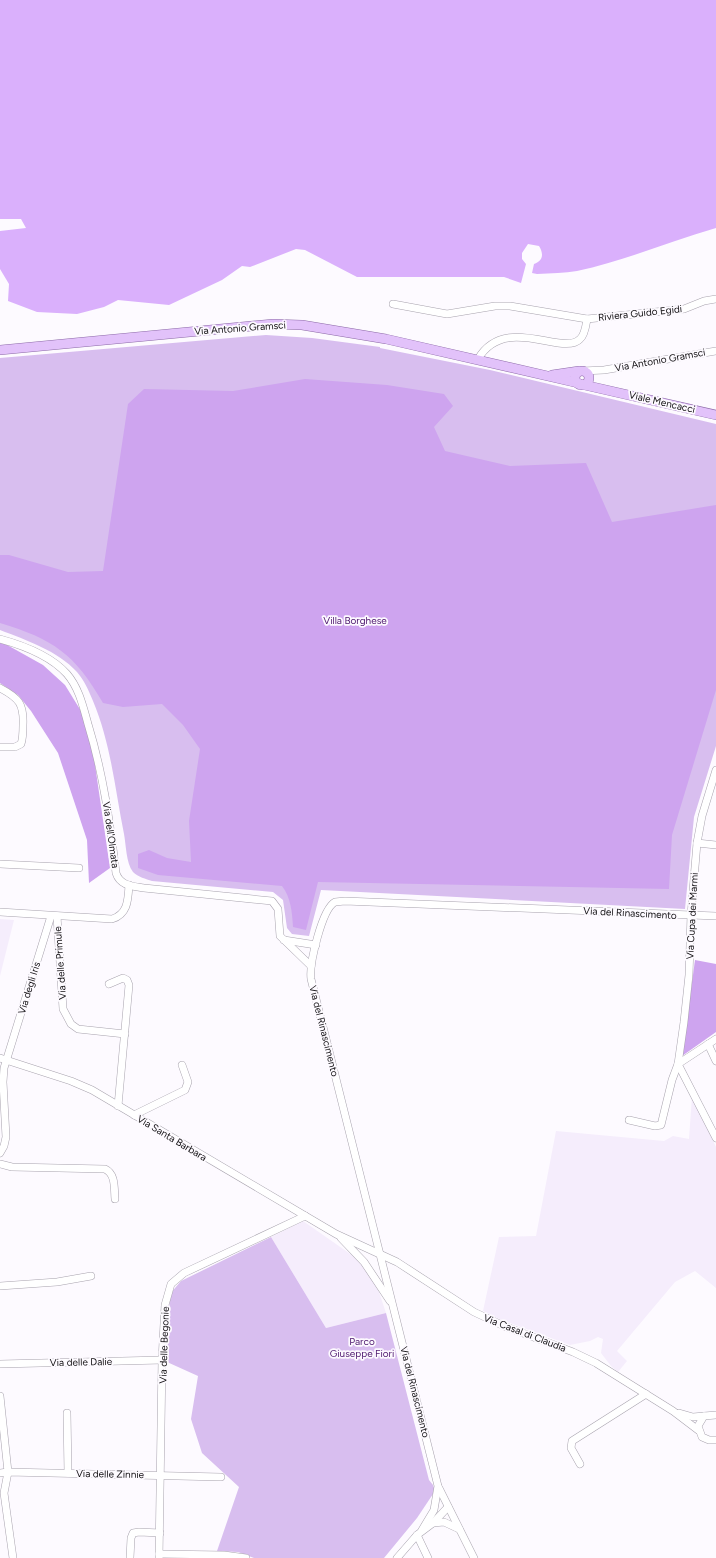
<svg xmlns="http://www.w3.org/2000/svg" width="716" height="1558" viewBox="0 0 716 1558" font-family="Figtree,sans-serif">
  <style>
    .built { fill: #f5edfc }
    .green { fill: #d8beef }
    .forest { fill: #cea4ef }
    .water { fill: #dab0fc }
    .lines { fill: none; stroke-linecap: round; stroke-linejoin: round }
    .minor-casing { stroke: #a8a3ae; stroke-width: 8 }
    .major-casing { stroke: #8c6aa7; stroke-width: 10 }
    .minor { stroke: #fff; stroke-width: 7 }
    .major { stroke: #e2c2fa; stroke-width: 9 }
    .labels { text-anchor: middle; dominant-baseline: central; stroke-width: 3.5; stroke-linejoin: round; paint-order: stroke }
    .street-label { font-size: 10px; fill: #121013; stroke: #fdfaff }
    .park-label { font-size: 10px; fill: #4c166d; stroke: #fdfaff }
  </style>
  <rect width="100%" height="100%" fill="#fdfaff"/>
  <g class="built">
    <path d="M 0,919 L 14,920 L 0,976 Z"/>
    <path d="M 692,1096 L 716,1147 L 716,1288 L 695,1271 L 675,1282 L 617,1351 L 627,1361 L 618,1372 L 611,1366 L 601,1353 L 603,1339 L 598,1337 L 590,1341 L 570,1345 L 499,1319 L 483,1311 L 499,1237 L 536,1236 L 556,1131 L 664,1141 L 673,1136 L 689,1139 Z"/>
    <path d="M 303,1221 L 356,1258 L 375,1280 L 386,1313 L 326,1328 L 271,1237 Z"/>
  </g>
  <g class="green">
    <path d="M 266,335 L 312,338 L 380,347 L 380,348 L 490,370 L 716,424 L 716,746 L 694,817 L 685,909 L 321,890 L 309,936 L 292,934 L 287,928 L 283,900 L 273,892 L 152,881 C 146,879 138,877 133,872 C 126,863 126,844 124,834 C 115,789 111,744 93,701 C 89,691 84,680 77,672 C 58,651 26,640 0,630 L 0,358 Z"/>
    <path d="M 271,1237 L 326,1328 L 386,1313 L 429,1480 L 433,1485 L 435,1491 L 417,1518 L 384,1558 L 254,1558 L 238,1552 L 217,1551 L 239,1487 L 202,1453 L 191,1419 L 198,1376 L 167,1362 L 170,1294 L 181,1281 Z"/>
  </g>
  <g class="forest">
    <path d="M 305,379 L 387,385 L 444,394 L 453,406 L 434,427 L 445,451 L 510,466 L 586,463 L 612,522 L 716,505 L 716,690 L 672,835 L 669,889 L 318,882 L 306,930 L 293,927 C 292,912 291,898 282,886 L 158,875 L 138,868 L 138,854 L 149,850 L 167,858 L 191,862 L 189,821 L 200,749 L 183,725 L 162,704 L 123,707 L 103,703 C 75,654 53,639 0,623 L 0,555 L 9,555 L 68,572 L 103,571 L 128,404 L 144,389 L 233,391 Z"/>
    <path d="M 0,641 L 43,665 L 65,685 L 81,711 L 93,751 L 110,868 L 89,883 L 87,840 L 58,753 L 31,711 L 18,695 L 0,683 Z"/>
    <path d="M 695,960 L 716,964 L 716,1032 L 682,1056 Z"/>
  </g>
  <path class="water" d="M 0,0 L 716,0 L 716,228 C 670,241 625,261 577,271 C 565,273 551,273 537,274 L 532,273 L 534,264 C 543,261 544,254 539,246 L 528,244 L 522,253 L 522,259 L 526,264 L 521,283 L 504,277 L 357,277 L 305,250 L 296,249 L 250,267 L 242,266 L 222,280 L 169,305 L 118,300 L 104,307 L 77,314 L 37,312 L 8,301 L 9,284 L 0,269 L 0,231 L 26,228 L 21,219 L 0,219 Z"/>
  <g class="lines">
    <g class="minor-casing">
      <g id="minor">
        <path d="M 393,304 L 447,314 L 495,306 L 510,306 L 587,319 L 684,309 L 704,301 L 716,299"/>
        <path d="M 478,359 C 505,313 563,357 580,339 C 585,335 586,325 587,319"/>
        <path d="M 582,371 L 604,370 L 716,351"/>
        <path d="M 0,639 C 22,645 51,656 67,674 C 79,688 83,706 88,724 C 103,773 110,822 116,873 C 120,886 133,886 144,888 L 272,901 L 278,909 L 280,936 L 311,966"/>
        <path d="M 0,688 C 19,698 24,704 23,725 C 23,732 23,738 21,744 L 15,747 L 0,747"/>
        <path d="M 697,843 L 716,845"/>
        <path d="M 0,864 L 79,868"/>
        <path d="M 0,912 L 112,919 C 128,914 128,900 129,885"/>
        <path d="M 57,916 L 63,1009 L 71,1024 L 78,1029 L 125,1034"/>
        <path d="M 284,940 L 316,945"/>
        <path d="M 109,984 L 123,978 L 127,980 L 129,985 L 118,1106"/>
        <path d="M 716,1039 L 678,1064 L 716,1138"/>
        <path d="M 708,1044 L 716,1061"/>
        <path d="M 0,1058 L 71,1081 L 92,1090 L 336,1234 L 397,1262 L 474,1312 L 504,1326 L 573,1352 L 596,1363 L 673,1411 L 698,1430"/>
        <path d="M 134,1115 L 185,1090 L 188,1082 L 182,1065"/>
        <path d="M 629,1120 L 655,1126 L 661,1125 L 672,1080 L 678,1064 L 684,1022 L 689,975 L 691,915 L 697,843 L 702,816 L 716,770"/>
        <path d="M 0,1153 L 4,1146 L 6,1137 L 3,1082 L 4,1068 L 51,916"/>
        <path d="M 0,1164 L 12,1167 L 105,1169 C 116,1174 114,1189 115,1199"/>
        <path d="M 341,1238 L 364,1262 L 390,1301"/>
        <path d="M 0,1286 L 57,1282 L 91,1276"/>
        <path d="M 0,1364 L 162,1360"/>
        <path d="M 0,1396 L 8,1472 L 4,1493 L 13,1558"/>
        <path d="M 67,1413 L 68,1473"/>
        <path d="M 679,1413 L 693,1417 L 704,1416"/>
        <path d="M 716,1415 L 704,1416 L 698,1426 L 702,1437 L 709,1440 L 716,1440"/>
        <path d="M 580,1464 L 571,1448 L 572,1441 L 646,1394"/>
        <path d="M 0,1473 L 8,1472 L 221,1477"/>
        <path d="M 439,1488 L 474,1558"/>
        <path d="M 433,1523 L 444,1522 L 459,1529"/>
        <path d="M 422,1530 L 434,1510 L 438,1486 L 311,979 C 309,964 322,909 335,902 L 345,901 L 716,916"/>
        <path d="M 417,1535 L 428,1558"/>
        <path d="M 159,1554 L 224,1555 L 246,1558"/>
        <path d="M 130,1558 L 131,1538 L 133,1533 L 139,1532 L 160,1533"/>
        <path d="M 159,1558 L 162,1360 L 165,1305 L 171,1284 L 184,1273 L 305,1216"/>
        <path d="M 397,1558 L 417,1535 L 433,1523 L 448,1507"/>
      </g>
    </g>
    <g class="major-casing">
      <g id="major">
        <path d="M 0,350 L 273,324 L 302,325 L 386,339 L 578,383"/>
        <circle cx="582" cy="378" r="7"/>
        <path d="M 552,375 L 579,371"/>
        <path d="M 580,384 L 716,415"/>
      </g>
    </g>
    <use href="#minor" class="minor"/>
    <use href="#major" class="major"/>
  </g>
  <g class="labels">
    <g class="street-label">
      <text transform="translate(640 313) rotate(-6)">Riviera Guido Egidi</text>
      <text transform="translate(240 328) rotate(-4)">Via Antonio Gramsci</text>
      <text transform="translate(660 360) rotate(-10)">Via Antonio Gramsci</text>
      <text transform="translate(662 402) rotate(13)">Viale Mencacci</text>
      <text transform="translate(111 835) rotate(82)">Via dell'Olmata</text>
      <text transform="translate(630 913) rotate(3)">Via del Rinascimento</text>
      <text transform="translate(692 916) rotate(-87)">Via Cupa dei Marmi</text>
      <text transform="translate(60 963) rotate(-94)">Via delle Primule</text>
      <text transform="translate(29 988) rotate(-73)">Via degli Iris</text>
      <text transform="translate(324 1031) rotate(76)">Via del Rinascimento</text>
      <text transform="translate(172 1138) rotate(31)">Via Santa Barbara</text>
      <text transform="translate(525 1333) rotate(21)">Via Casal di Claudia</text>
      <text transform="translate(164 1345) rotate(-88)">Via delle Begonie</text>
      <text transform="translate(81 1362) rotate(-1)">Via delle Dalie</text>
      <text transform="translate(415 1392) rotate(76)">Via del Rinascimento</text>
      <text transform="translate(110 1474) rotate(1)">Via delle Zinnie</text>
    </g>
    <g class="park-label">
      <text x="355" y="620">Villa Borghese</text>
      <text x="362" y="1341">Parco<tspan x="362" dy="12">Giuseppe Fiori</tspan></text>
    </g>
  </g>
</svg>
